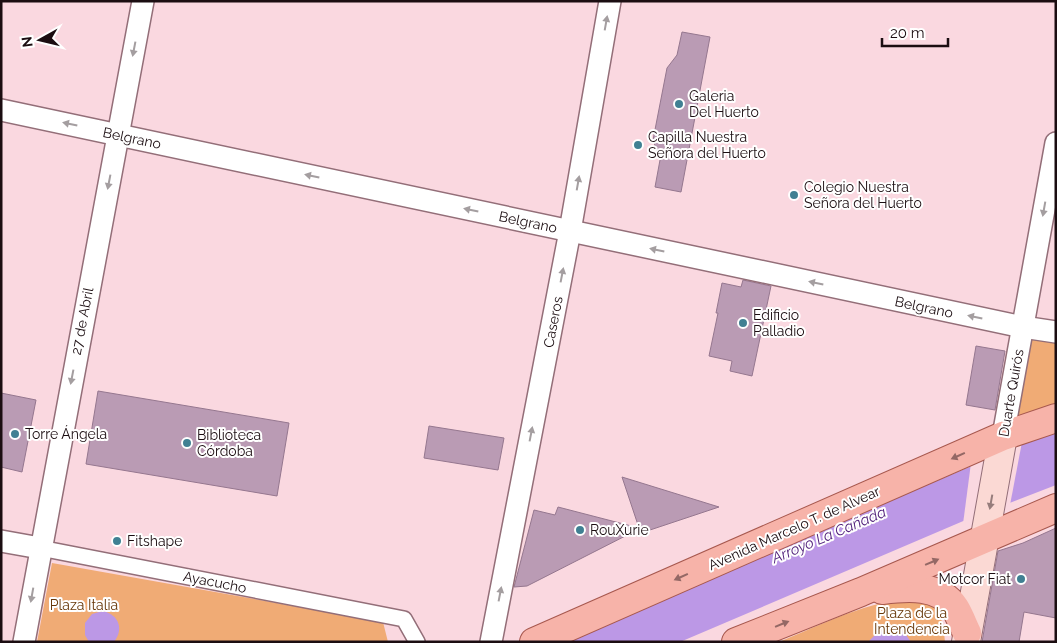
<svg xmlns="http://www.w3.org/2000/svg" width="1057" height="643" viewBox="0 0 1057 643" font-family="Raleway,sans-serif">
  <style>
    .green { fill: #f0ab75 }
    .water { fill: #bc98e6 }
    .pier { fill: #fad8e0 }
    .building { fill: #ba9bb4; stroke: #95778f }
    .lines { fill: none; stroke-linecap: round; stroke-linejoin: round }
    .pedestrian-casing { stroke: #936e78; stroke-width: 18 }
    .minor-casing { stroke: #936e78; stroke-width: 24 }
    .secondary-casing { stroke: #936e78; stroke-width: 30 }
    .primary-casing { stroke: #a7584e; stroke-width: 30 }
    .pedestrian { stroke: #fff; stroke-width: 15 }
    .minor { stroke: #fff; stroke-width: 21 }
    .secondary { stroke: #fbd9d4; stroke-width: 28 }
    .primary { stroke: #f7b3a9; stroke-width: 28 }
    .oneway { fill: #a49ea0 }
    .oneway2 { fill: #946865 }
    .oneway3 { fill: #967d7c }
    .poi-dot { fill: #408093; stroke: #fff; stroke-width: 2 }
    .labels { text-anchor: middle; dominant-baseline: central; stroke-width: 4; stroke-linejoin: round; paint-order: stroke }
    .poi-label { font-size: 14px; fill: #1b0d11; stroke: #fff; text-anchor: start }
    .street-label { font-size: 14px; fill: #1b0d11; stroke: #fff }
    .park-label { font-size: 14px; fill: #673708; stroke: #fff }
    .water-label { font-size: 15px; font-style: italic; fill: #52227c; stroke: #fff }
  </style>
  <rect width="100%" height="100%" fill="#fad8e0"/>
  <g class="green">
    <path d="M 1023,327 L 1056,332 L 1056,418 L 1003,436 Z"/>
    <path d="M 52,563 L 383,622 L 388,642 L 37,642 Z"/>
    <path d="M 917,598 L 933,605 L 943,623 L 945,642 L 779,642 C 823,624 869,600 917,598 Z"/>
  </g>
  <g class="water">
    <path d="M 1056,430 L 1056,485 L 968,519 L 680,642 L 559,642 Z"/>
    <path d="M 103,611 C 119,615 124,629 114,642 L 89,642 L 85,635 L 85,623 L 92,614 Z"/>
    <path d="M 892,628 L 904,632 L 911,642 L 868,642 L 877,633 Z"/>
  </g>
  <path class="pier" d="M 1022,442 L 1010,505 L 963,524 L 971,463 Z"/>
  <g class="building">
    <path d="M 682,32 L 710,37 L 681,192 L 655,187 L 660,160 L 653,140 L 667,68 L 677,55 Z"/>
    <path d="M 743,280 L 771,286 L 752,376 L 730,371 L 732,361 L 709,356 L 718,313 L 716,313 L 722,283 L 741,287 Z"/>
    <path d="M 976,346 L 1005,351 L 995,410 L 966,405 Z"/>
    <path d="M 98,391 L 289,423 L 277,496 L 86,464 Z"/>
    <path d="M 1,393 L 36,400 L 22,472 L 1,467 Z"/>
    <path d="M 429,426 L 504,438 L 498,470 L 424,458 Z"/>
    <path d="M 622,477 L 719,507 L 641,533 L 639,529 L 527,586 L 514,587 L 534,510 L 555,515 L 558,507 L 639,528 Z"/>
    <path d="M 1056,528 L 1056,618 L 1024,612 L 1019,642 L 982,642 L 998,551 L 1023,543 Z"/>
  </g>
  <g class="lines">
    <g class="pedestrian-casing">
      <path id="pedestrian" d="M 40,548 L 404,619 L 417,642"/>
    </g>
    <g class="minor-casing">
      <g id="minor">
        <path d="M 1,110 L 1023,327 L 1056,332"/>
        <path d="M 1003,436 L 1056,143"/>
        <path d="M 1,541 L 40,548"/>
        <path d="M 24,642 L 143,1"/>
        <path d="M 491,642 L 570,231 L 610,1"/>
      </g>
    </g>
    <g class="secondary-casing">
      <path id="secondary" d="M 966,642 L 1003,436"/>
    </g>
    <g class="primary-casing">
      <g id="primary">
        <path d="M 882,590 C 907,587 940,584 955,608 C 960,616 963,625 967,633"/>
        <path d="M 534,642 L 1003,436 L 1056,418"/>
        <path d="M 736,642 L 861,592 L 1056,508"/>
      </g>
    </g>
    <use href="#pedestrian" class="pedestrian"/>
    <use href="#minor" class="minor"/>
    <use href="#secondary" class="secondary"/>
    <use href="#primary" class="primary"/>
  </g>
  <defs><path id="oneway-solid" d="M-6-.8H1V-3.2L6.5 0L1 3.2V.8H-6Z" transform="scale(1.25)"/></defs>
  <g class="oneway">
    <use href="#oneway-solid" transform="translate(606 23) rotate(-80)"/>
    <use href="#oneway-solid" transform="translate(134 49) rotate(101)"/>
    <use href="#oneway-solid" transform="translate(70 124) rotate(-168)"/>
    <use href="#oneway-solid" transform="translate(312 176) rotate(-168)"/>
    <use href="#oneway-solid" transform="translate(109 182) rotate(101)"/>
    <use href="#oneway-solid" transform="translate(578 183) rotate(-80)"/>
    <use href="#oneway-solid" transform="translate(1044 209) rotate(100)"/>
    <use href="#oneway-solid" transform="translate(471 210) rotate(-168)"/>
    <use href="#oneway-solid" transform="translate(657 250) rotate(-168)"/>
    <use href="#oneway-solid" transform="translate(562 275) rotate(-79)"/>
    <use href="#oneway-solid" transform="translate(816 283) rotate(-168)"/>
    <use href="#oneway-solid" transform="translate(975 317) rotate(-168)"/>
    <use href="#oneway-solid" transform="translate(72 377) rotate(101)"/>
    <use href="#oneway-solid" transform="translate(531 434) rotate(-79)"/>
    <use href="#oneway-solid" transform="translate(500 594) rotate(-79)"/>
    <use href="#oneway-solid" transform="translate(32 595) rotate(100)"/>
  </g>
  <g class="oneway2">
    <use href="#oneway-solid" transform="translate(958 456) rotate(156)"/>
    <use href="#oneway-solid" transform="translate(932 562) rotate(-23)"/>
    <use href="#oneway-solid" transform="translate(681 577) rotate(156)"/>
    <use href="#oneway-solid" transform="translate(782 624) rotate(-22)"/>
  </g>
  <use class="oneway3" href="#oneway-solid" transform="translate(991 502) rotate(100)"/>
  <g class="poi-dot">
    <circle cx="679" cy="104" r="5"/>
    <circle cx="638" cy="145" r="5"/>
    <circle cx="794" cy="195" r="5"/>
    <circle cx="743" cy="323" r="5"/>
    <circle cx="15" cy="434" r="5"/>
    <circle cx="187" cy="443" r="5"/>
    <circle cx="580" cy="530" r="5"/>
    <circle cx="117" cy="541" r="5"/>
    <circle cx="1021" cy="579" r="5"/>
  </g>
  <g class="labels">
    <g class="poi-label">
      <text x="689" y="96">Galeria<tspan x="689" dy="16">Del Huerto</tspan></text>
      <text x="648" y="137">Capilla Nuestra<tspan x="648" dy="16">Señora del Huerto</tspan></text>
      <text x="804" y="187">Colegio Nuestra<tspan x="804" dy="16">Señora del Huerto</tspan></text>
      <text x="753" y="315">Edificio<tspan x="753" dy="16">Palladio</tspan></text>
      <text x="25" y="434">Torre Ángela</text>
      <text x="197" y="435">Biblioteca<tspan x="197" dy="16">Córdoba</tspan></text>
      <text x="590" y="530">RouXurie</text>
      <text x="127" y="541">Fitshape</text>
      <text x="1011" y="579" text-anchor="end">Motcor Fiat</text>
    </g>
    <g class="street-label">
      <text transform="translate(132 138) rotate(12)">Belgrano</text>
      <text transform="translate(528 222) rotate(12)">Belgrano</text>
      <text transform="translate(924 307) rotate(12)">Belgrano</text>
      <text transform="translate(82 321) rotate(-79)">27 de Abril</text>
      <text transform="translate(553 322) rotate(-79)">Caseros</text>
      <text transform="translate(1011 393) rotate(-80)">Duarte Quirós</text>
      <text transform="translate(794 528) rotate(-24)">Avenida Marcelo T. de Alvear</text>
      <text transform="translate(215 582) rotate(11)">Ayacucho</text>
    </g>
    <g class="park-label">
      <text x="84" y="605">Plaza Italia</text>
      <text x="912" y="613">Plaza de la<tspan x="912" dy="16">Intendencia</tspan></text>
    </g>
    <g class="water-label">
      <text transform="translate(829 535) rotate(-23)">Arroyo La Cañada</text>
    </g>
  </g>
  <rect width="1057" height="643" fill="none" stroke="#1b0d11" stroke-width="5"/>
  <g transform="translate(40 40) rotate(262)" stroke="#ffffff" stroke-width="4" paint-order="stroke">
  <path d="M0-4L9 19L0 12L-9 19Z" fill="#1b0d11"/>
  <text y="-8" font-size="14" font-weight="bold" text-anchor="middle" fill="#1b0d11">N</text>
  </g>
  <path d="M882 38v8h66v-8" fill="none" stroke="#1b0d11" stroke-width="2.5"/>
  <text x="890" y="38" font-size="15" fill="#1b0d11" stroke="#ffffff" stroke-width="4" paint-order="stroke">20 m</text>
</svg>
